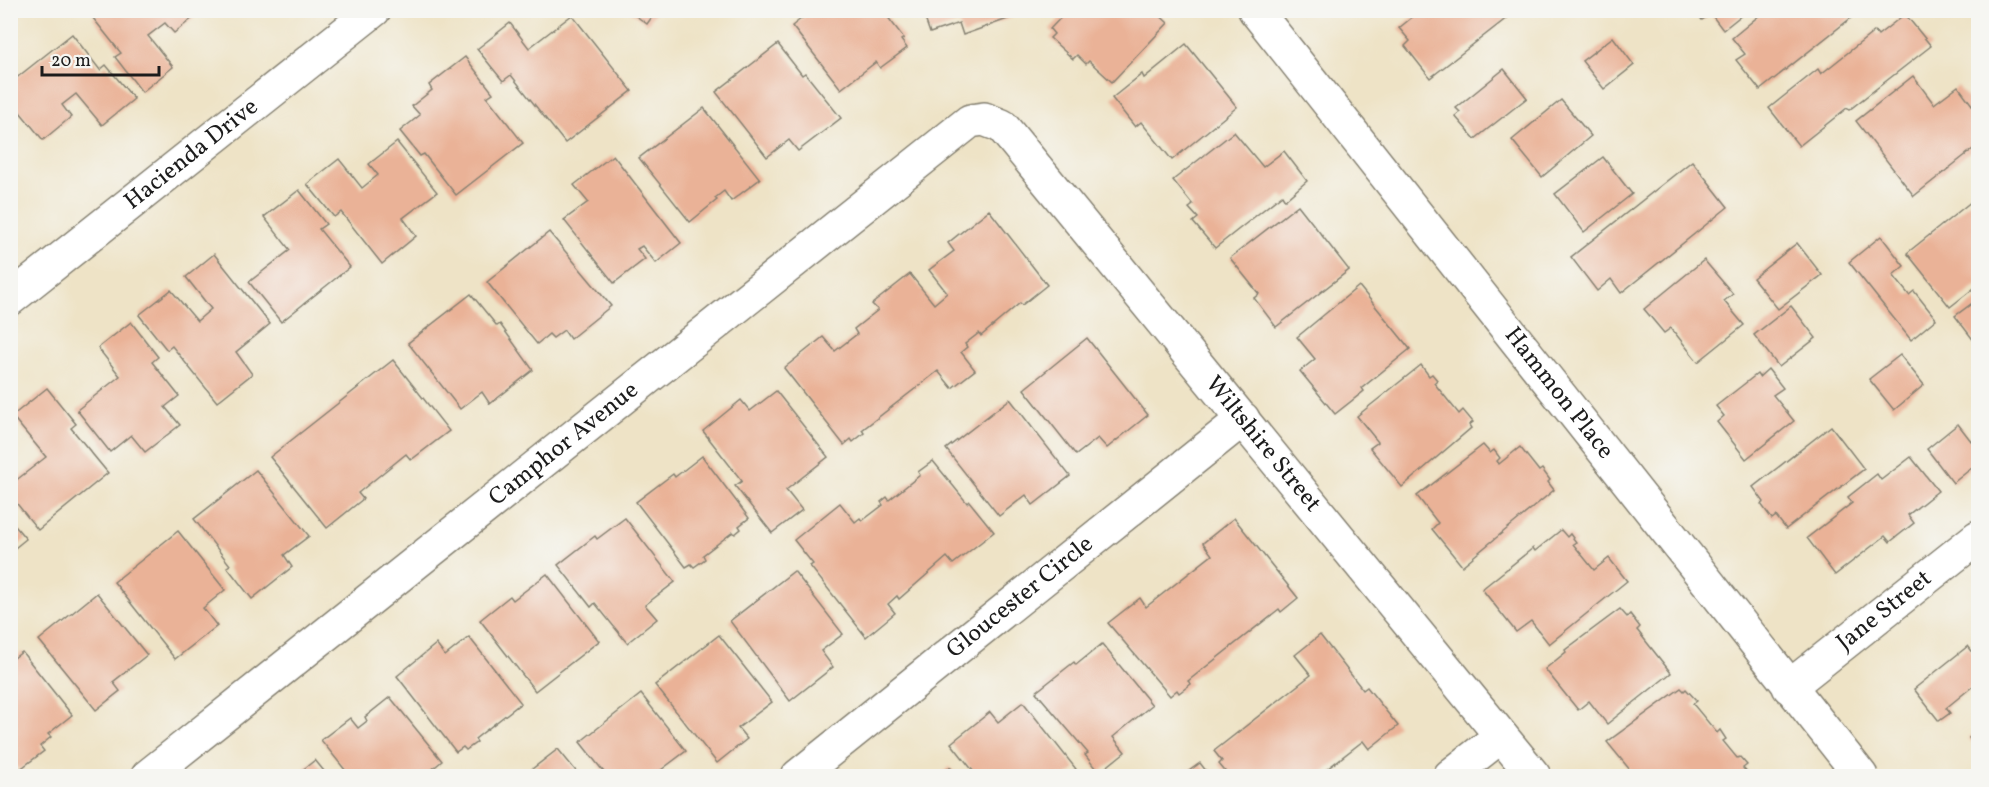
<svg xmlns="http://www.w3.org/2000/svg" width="1989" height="787" viewBox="0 0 1989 787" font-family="Vollkorn,serif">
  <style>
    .building { fill: #eab297 }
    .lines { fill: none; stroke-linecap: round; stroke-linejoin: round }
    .minor-casing { stroke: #858071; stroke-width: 36 }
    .minor { stroke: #fff; stroke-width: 33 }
    .labels { text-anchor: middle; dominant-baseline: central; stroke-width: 5; stroke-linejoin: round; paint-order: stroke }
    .street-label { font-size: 24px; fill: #1c1c1c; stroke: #f6f6f2 }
  </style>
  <rect width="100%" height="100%" fill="#f6f6f2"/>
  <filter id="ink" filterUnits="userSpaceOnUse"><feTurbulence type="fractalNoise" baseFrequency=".0167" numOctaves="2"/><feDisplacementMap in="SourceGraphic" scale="12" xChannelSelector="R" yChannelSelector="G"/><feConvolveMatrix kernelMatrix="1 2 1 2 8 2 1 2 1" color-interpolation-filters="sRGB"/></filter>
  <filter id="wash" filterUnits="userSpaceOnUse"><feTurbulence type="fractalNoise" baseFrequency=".008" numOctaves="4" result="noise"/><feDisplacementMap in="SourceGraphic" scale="24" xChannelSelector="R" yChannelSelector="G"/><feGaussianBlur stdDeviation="1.35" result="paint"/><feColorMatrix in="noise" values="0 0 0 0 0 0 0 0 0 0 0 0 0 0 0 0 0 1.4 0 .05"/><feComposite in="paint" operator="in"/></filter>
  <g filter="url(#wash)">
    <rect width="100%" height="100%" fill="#eee3c6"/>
    <g id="blocks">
      <g class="building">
        <path d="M 102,10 L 198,10 L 199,13 L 174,33 L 165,23 L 148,36 L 173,67 L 142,92 L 115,57 L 121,53 L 93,18 Z"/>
        <path d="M 628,10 L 657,10 L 647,24 Z"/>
        <path d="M 812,10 L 879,10 L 885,17 L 887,16 L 904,38 L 901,40 L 907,48 L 880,68 L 876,62 L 841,89 L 792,26 Z"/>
        <path d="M 922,10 L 1010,10 L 1013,17 L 963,35 L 959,23 L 930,33 Z"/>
        <path d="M 1068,10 L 1154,10 L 1168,23 L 1112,82 L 1089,61 L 1086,64 L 1077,55 L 1073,59 L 1050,38 L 1054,34 L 1050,29 Z"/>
        <path d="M 1421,10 L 1517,10 L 1430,78 L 1405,46 L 1410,41 L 1399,28 Z"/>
        <path d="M 1694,10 L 1748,10 L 1723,30 L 1711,14 L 1702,20 Z"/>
        <path d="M 1766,10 L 1861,10 L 1760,90 L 1736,60 L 1745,54 L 1732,38 Z"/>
        <path d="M 1905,14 L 1931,46 L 1849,110 L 1847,108 L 1799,146 L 1769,108 L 1818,69 L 1821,74 L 1875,31 L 1878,35 Z"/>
        <path d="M 572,15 L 632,91 L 565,143 L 511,75 L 503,81 L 477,49 L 510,23 L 529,48 Z"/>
        <path d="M 72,34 L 100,70 L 106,65 L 134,99 L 102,125 L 76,94 L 62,105 L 71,117 L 43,140 L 10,100 L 10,83 Z"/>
        <path d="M 1613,37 L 1634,65 L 1604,89 L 1582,61 Z"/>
        <path d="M 778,44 L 802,75 L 805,73 L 841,118 L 798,151 L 789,140 L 767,157 L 716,92 Z"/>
        <path d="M 1186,44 L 1237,107 L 1172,160 L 1141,122 L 1135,127 L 1112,98 L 1142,74 L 1144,78 Z"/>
        <path d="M 465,57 L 493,93 L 487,97 L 523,143 L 456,195 L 424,154 L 420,156 L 400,131 L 420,115 L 412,106 L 432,90 L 429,85 Z"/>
        <path d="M 1504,69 L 1527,98 L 1475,139 L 1455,116 L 1460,112 L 1456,108 Z"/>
        <path d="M 1913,76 L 1934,104 L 1958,86 L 1978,113 L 1978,145 L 1914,196 L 1856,121 Z"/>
        <path d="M 1561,100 L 1591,136 L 1542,177 L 1512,140 Z"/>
        <path d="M 704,108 L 760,179 L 731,201 L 724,191 L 715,198 L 717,200 L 690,222 L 639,158 Z"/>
        <path d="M 1234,132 L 1263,167 L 1284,151 L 1307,181 L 1285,200 L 1282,195 L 1215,248 L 1193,222 L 1198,218 L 1189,208 L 1193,205 L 1173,180 Z"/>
        <path d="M 397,142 L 437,192 L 403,218 L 416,236 L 382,264 L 341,212 L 334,217 L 307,184 L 339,159 L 362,188 L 378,175 L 369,164 Z"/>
        <path d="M 613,155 L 681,243 L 656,263 L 642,246 L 637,249 L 645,259 L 614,283 L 564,220 L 588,202 L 574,185 Z"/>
        <path d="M 1603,157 L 1632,194 L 1584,232 L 1555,194 Z"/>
        <path d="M 1692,161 L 1728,207 L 1621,293 L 1611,279 L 1597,291 L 1571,257 Z"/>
        <path d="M 299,190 L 326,224 L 319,229 L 350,267 L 281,322 L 249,282 L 290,250 L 264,217 Z"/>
        <path d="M 1972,201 L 1978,209 L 1978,285 L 1950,307 L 1907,253 Z"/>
        <path d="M 1298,205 L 1349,270 L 1276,327 L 1254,298 L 1259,294 L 1230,258 Z"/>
        <path d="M 989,210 L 1047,285 L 1022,305 L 1020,303 L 981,336 L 979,333 L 965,344 L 967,347 L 961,352 L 975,370 L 952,388 L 938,371 L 862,430 L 864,433 L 853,442 L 851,439 L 844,445 L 784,368 L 823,337 L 835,351 L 857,334 L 854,329 L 878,310 L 872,304 L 910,274 L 934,304 L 947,293 L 929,270 L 954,251 L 948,243 Z"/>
        <path d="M 549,232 L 611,306 L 570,339 L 564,330 L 553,338 L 549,334 L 537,344 L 487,282 Z"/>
        <path d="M 1881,236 L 1904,266 L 1893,275 L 1909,295 L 1914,291 L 1936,319 L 1911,340 L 1849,262 Z"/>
        <path d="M 1797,243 L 1822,275 L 1778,309 L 1753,278 Z"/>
        <path d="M 214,254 L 270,324 L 236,352 L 252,374 L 217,402 L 172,346 L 167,350 L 139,315 L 171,290 L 197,321 L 211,309 L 186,277 Z"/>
        <path d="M 1704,260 L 1733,294 L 1724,301 L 1744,325 L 1698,362 L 1671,328 L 1664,333 L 1644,309 Z"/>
        <path d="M 1359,286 L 1410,349 L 1362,388 L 1364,391 L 1335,414 L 1300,371 L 1315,359 L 1297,337 Z"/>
        <path d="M 471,294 L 497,326 L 500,324 L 533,370 L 490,404 L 482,392 L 460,409 L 408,343 Z"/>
        <path d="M 1978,299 L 1978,346 L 1955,316 Z"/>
        <path d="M 1791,306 L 1816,338 L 1779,367 L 1754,335 Z"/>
        <path d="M 131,322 L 158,357 L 152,362 L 179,396 L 165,407 L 180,425 L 145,452 L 131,435 L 110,452 L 77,410 L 120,376 L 98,348 Z"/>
        <path d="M 1087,338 L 1148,415 L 1107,448 L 1098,438 L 1076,455 L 1024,389 Z"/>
        <path d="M 1900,355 L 1924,385 L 1894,410 L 1869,379 Z"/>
        <path d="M 393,360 L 449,431 L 411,460 L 406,454 L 358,493 L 363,499 L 327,528 L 270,457 Z"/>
        <path d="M 1421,365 L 1429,376 L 1432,374 L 1437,380 L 1434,383 L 1459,414 L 1463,410 L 1473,422 L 1469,425 L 1471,428 L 1402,487 L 1370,448 L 1378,442 L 1357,416 Z"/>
        <path d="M 1768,369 L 1783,388 L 1773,395 L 1794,421 L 1746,459 L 1717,422 L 1724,416 L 1716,406 L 1757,374 L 1759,377 Z"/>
        <path d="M 47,388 L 76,424 L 71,428 L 108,473 L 38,530 L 10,495 L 10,485 L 46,457 L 12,416 Z"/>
        <path d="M 776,391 L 828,457 L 786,490 L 802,510 L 772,533 L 735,486 L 742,481 L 703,431 L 741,400 L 750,411 Z"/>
        <path d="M 1010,399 L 1070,476 L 1033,505 L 1026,495 L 999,516 L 946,449 Z"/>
        <path d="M 1958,424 L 1978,450 L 1978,463 L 1953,483 L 1927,449 Z"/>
        <path d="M 1831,426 L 1864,469 L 1786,529 L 1776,516 L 1772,519 L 1761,504 L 1764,502 L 1753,487 Z"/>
        <path d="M 1483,445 L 1490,453 L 1494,450 L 1500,458 L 1497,461 L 1499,464 L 1520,447 L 1539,471 L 1542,469 L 1550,480 L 1548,482 L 1554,490 L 1462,566 L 1432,529 L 1438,523 L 1417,496 Z"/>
        <path d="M 702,456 L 749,518 L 739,526 L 741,529 L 735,534 L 733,532 L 703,555 L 705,559 L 694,567 L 691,564 L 686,567 L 636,502 L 673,474 L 675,477 Z"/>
        <path d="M 1911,457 L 1938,491 L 1908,515 L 1914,523 L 1890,542 L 1885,536 L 1835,575 L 1807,538 L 1852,503 L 1848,497 L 1877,474 L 1881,480 Z"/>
        <path d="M 933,461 L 967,503 L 969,501 L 994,532 L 953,564 L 947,557 L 899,599 L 897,596 L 888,604 L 895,613 L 866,637 L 810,566 L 813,564 L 794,540 L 840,503 L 855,522 L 860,518 L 862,521 L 883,505 L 881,502 L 887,497 L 889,500 L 920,475 L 918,472 Z"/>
        <path d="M 256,470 L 309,536 L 284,555 L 292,567 L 252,599 L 227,567 L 230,565 L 194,519 Z"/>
        <path d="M 625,518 L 675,582 L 645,605 L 657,619 L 627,643 L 595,603 L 591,607 L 558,565 L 595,536 L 597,539 Z"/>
        <path d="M 1234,518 L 1298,598 L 1281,612 L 1279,609 L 1188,681 L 1191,684 L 1179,693 L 1177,690 L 1170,696 L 1108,623 L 1140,598 L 1146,607 L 1212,555 L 1203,543 Z"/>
        <path d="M 10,520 L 26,539 L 10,552 Z"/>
        <path d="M 1561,530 L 1567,537 L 1570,534 L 1576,542 L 1573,544 L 1594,570 L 1609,558 L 1627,581 L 1549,644 L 1531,621 L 1516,632 L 1482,589 L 1533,548 L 1535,551 Z"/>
        <path d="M 178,531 L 225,590 L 203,608 L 217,626 L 175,659 L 114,582 Z"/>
        <path d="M 794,571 L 843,634 L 821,651 L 833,667 L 790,701 L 730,621 Z"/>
        <path d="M 547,574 L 599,641 L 535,691 L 480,620 L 510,596 L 513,600 Z"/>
        <path d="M 97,593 L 147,655 L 113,682 L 120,691 L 96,710 L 39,640 Z"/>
        <path d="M 1620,609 L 1627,617 L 1630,614 L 1640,627 L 1637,630 L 1671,673 L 1607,724 L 1589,701 L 1578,710 L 1545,669 L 1566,652 L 1565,650 Z"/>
        <path d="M 719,635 L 772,702 L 738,728 L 747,739 L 717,763 L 655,685 Z"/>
        <path d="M 1320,635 L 1363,690 L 1367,687 L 1398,726 L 1369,749 L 1363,741 L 1318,776 L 1229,776 L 1219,764 L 1222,761 L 1214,751 L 1311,675 L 1295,655 Z"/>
        <path d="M 469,637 L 521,703 L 475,739 L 477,742 L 466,750 L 463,747 L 456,752 L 397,676 L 436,644 L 445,656 Z"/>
        <path d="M 1102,644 L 1152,705 L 1113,737 L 1125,752 L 1099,773 L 1085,755 L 1088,753 L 1036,692 L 1074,662 L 1076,665 Z"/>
        <path d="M 1968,646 L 1978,659 L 1978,682 L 1946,708 L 1950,713 L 1939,721 L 1914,689 Z"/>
        <path d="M 22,652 L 72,715 L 48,734 L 51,737 L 40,746 L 44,751 L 19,770 L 15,765 L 12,768 L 10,767 L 10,661 Z"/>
        <path d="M 1681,688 L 1684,691 L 1686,689 L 1697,701 L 1693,704 L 1717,733 L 1720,730 L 1726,739 L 1723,741 L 1737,758 L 1740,757 L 1747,765 L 1743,768 L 1750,776 L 1635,776 L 1607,742 Z"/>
        <path d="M 641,694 L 686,751 L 661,770 L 666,776 L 607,776 L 580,742 Z"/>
        <path d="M 390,697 L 442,761 L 424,776 L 350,776 L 321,740 L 350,718 L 358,728 L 367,721 L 365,717 Z"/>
        <path d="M 1023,702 L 1076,769 L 1066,776 L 977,776 L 951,743 L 990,712 L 998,722 Z"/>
        <path d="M 1978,731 L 1978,750 L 1969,738 Z"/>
        <path d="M 558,749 L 580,776 L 523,776 Z"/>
        <path d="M 315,760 L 328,776 L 295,776 Z"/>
        <path d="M 1200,763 L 1210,776 L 1182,776 Z"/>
        <path d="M 950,767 L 958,776 L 939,776 Z"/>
      </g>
    </g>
  </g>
  <g filter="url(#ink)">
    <use href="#blocks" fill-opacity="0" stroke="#858071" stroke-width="1.5"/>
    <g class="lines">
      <g class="minor-casing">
        <g id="minor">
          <path id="s1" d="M 1255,10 L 1861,776"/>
          <path id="s2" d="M 10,299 L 374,10"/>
          <path id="s3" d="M 1789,687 L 1978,537"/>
          <path id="s4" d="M 148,776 L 970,121 L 984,119 L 1002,126 L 1534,776"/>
          <path id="s5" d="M 798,776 L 1243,419"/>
          <path d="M 1450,776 L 1501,736"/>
        </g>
      </g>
      <use href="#minor" class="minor"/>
    </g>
  </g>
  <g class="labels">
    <g class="street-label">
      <text stroke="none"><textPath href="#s2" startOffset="232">Hacienda Drive</textPath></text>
      <text stroke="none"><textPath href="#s1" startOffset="489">Hammon Place</textPath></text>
      <text stroke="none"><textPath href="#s4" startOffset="1496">Wiltshire Street</textPath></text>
      <text stroke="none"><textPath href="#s4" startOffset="532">Camphor Avenue</textPath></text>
      <text stroke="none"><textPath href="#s5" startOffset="285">Gloucester Circle</textPath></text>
      <text stroke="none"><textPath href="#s3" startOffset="122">Jane Street</textPath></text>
    </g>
  </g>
  <rect width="1989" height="787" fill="none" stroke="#f6f6f2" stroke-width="36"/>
  <path d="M42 66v9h117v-9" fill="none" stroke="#1c1c1c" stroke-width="3"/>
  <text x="51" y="66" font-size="18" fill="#1c1c1c" stroke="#f6f6f2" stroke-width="4.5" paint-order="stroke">20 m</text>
</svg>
